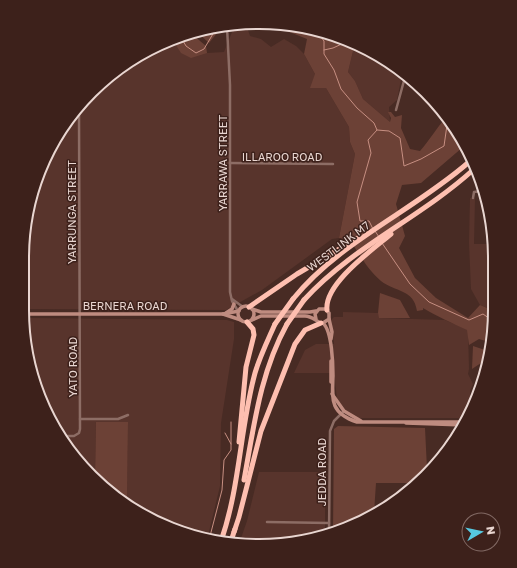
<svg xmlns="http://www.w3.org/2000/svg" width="517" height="568" viewBox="0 0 517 568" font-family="'Golos Text',sans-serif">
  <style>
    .built { fill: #58342c }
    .green { fill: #6c4136 }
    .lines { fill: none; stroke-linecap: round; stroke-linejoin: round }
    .stream { stroke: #c78f82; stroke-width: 1 }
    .street { stroke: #8d6d65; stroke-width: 2.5 }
    .secondary { stroke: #bf8c80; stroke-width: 3.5 }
    .highway { stroke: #febfb0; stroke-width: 5 }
    .highway-bridge { stroke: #febfb0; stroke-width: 5 }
    .labels { text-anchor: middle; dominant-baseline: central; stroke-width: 3; stroke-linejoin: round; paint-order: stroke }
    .street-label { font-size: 11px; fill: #e9d6d1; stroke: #3d211b }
    .rim { fill: none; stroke: #e9d6d1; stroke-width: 2 }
  </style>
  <rect width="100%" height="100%" fill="#482b24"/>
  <g class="built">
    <path d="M 234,27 L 247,27 L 250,36 L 261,39 L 271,47 L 284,39 L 296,46 L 304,54 L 315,74 L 326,88 L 349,127 L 350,142 L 355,154 L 339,238 L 332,239 L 262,290 L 226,310 L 27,309 L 27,212 L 62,127 L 127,62 L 182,39 L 204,49 L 207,53 L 224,52 Z"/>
    <path d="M 354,47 L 390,62 L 402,74 L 397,100 L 389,107 L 390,122 L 363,99 L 355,81 L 348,72 Z"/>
    <path d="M 470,198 L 475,198 L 474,244 L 491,244 L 492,310 L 480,305 L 471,289 L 469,243 Z"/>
    <path d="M 343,312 L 378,313 L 380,318 L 445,320 L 468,330 L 469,369 L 468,374 L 473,384 L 470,391 L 470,407 L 467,418 L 357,418 L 346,411 L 337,399 L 334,373 L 294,373 L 305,350 L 316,344 L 334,344 L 331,320 L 334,317 L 343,317 Z"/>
    <path d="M 27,318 L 227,320 L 234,322 L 234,339 L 221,423 L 220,486 L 207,540 L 154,522 L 127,505 L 128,422 L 96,422 L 95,478 L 71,454 L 46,414 L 27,356 Z"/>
    <path d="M 259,472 L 325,472 L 325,535 L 305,541 L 240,541 L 247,521 Z"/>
  </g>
  <g class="green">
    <path d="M 212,27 L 222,27 L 209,43 L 198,33 Z"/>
    <path d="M 277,27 L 304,27 L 354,47 L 348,72 L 355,81 L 363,99 L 390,122 L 391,118 L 388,112 L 391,112 L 395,117 L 402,115 L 401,128 L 410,149 L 420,151 C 430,140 436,128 446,118 L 455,127 L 463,147 L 421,183 L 402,185 L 396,204 L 405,236 L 399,248 L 415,278 L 436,298 L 468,318 L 480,305 L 492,310 L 493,340 L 489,342 L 479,339 L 469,345 L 467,330 C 452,323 438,317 423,308 L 423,310 L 417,311 C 414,289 395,292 381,281 C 368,270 359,254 350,240 L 339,238 L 355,154 L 350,142 L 349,127 L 326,88 L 310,88 L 315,74 L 304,54 L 307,39 Z"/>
    <path d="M 193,35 L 206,46 L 207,53 L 191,58 L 181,53 L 174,42 Z"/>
    <path d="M 380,293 L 400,300 L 410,318 L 379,318 L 378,313 Z"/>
    <path d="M 473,346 L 488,351 L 487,359 L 472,369 Z"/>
    <path d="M 96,422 L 128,422 L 127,505 L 114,497 L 95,478 Z"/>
    <path d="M 338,426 L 425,428 L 427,469 L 414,483 L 376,483 L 374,513 L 349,528 L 333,533 L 334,429 Z"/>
  </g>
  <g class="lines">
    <g class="stream">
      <path d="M 317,32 L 324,41 L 324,54 L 334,70 L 341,89 L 357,108 L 374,123 L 377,130 L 368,140 L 371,153 L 357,202 L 360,221 L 369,221 L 373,229"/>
      <path d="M 182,39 L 186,46 L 196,53 L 204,49 L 217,27"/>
      <path d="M 324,50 L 333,48 L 344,43"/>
      <path d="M 454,126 L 456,129"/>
      <path d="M 377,130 L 389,131 L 400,138 L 404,166 L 421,159 L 444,146 L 447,125 L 450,122"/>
      <path d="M 375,231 L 379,237"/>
      <path d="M 382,243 L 410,284 L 429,302 L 469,320 L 483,314 L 493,321"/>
      <path d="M 225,433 L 231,444"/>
      <path d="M 209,540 L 222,490 L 224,460 L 231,450 L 231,422"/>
    </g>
    <g class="street">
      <path d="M 227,27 L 230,85 L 230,292 L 232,301 L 238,311"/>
      <path d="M 396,110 L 405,77"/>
      <path d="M 230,163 L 333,164"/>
      <path d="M 473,198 L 474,192 L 481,191"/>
      <path d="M 232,299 L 243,307"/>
      <path d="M 80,419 L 118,419 L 128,415"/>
      <path d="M 60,436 L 74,436 L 79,433 L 80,429 L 79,110"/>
      <path d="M 267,522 L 329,523"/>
      <path d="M 329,534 L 330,431 L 334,421 L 344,411"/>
    </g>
    <g class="secondary">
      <circle cx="246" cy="314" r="8"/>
      <path d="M 252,309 L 261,312 L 310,312 L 316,311"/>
      <path d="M 226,313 L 232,309 L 234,304"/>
      <path d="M 27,314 L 223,314 L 239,311"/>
      <path d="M 223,314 L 241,320"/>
      <path d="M 329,319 L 332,332 L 331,339"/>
      <path d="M 252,320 L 261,316 L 305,316 C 313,316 317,323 323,323 L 329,319 L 329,313 L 325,309 L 319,309 L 315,314 L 316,319"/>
      <path d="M 323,323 C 332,331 333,364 333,376 C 332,400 330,413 357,422 L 465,422"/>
      <path d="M 331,361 L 331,382"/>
      <path d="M 332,394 L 344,411 L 361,421"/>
      <path d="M 406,423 L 464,425"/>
    </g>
    <g class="highway">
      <path d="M 293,299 C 340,241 413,211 469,162"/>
      <path d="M 304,300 C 352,247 420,218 473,170"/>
      <path d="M 249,307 L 297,274 L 358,238"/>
      <path d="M 327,310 C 324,284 372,250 391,234"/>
      <path d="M 239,442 L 246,367 L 254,335 L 253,329 L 247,322"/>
      <path d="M 244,480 C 254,426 260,373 287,324"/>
      <path d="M 234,532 L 239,517 L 261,431 L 295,344 L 305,330 L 321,323"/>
      <path d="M 221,541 C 240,487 240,428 255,373 C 260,356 268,340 275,324"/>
      <path d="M 231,541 L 235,529"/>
    </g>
    <g class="highway-bridge">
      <path d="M 275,324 L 293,299"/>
      <path d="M 287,324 L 304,300"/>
    </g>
  </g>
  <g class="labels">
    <g class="street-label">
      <text x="282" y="156">ILLAROO ROAD</text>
      <text transform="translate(222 163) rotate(-90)">YARRAWA STREET</text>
      <text transform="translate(71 212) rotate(-90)">YARRUNGA STREET</text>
      <text transform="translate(338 246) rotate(-37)">WESTLINK M7</text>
      <text x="125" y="305">BERNERA ROAD</text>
      <text transform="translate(72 367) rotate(-90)">YATO ROAD</text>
      <text transform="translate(321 472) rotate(-90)">JEDDA ROAD</text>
    </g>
  </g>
  <path d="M0 0H517V568H0ZM258 29H259A229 229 0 0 1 488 258V310A229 229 0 0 1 259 539H258A229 229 0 0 1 29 310V258A229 229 0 0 1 258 29Z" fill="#3d211b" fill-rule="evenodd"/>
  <path class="rim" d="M258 29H259A229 229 0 0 1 488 258V310A229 229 0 0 1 259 539H258A229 229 0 0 1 29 310V258A229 229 0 0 1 258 29Z"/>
  <g transform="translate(481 532) rotate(81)"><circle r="19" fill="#3d211b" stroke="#826964"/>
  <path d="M0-3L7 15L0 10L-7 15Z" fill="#56c9e1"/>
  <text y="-6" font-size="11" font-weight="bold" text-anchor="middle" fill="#e9d6d1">N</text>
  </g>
</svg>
